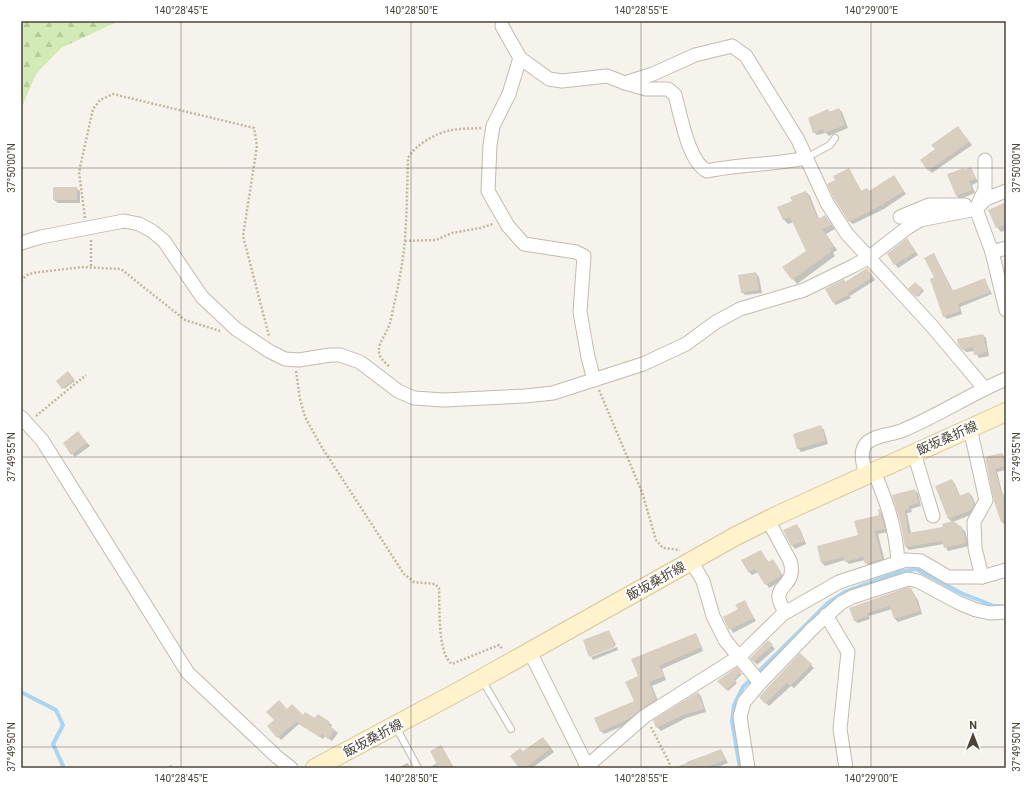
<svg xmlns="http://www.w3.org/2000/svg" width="1027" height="789" viewBox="0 0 1027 789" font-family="Roboto,'Noto Sans JP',sans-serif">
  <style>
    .forest { fill: url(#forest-firs) }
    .shadow { fill: #0003 }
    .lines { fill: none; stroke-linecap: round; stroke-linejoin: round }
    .stream { stroke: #a9d4f2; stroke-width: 4 }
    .building { fill: #d8cfc1 }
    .service-casing { stroke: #c2bbae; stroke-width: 8 }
    .minor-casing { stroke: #c2bbae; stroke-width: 15 }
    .secondary-casing { stroke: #d6c79b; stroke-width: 20 }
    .path { stroke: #c4b79f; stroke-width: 2.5; stroke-dasharray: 2 2; stroke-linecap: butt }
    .service { stroke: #fff; stroke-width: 6 }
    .minor { stroke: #fff; stroke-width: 13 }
    .secondary { stroke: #fff3cd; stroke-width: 18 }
    .ticks { fill: none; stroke: #4b4439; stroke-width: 1; stroke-opacity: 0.45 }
    .labels { text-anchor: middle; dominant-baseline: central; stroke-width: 4; stroke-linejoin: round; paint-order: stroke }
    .street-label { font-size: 13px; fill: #4b4439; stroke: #fff }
    .neatline { fill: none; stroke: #4b4439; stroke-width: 1.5 }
    .ticks-label { font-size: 10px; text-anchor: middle; fill: #4b4439 }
  </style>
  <defs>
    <pattern id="forest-firs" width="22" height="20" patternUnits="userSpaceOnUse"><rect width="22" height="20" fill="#d2eab5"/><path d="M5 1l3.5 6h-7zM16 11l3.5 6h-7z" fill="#b6ca9c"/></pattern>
  </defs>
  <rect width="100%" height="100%" fill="#f6f3ec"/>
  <path class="forest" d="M 21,21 L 119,21 L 61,48 L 36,74 L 21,109 Z"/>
  <g class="shadow">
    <path d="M 839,109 L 842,112 L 848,128 L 829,136 L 826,133 L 817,135 L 814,132 L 828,110 L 830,112 Z"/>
    <path d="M 961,131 L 972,145 L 932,173 L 929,170 Z"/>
    <path d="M 971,168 L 978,182 L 972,185 L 975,193 L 960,199 L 957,196 L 948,175 L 963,169 L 965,170 Z"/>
    <path d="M 849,169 L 862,192 L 867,189 L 870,192 L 894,177 L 906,194 L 884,209 L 853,224 L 849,221 L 836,180 Z"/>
    <path d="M 76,188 L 80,191 L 80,203 L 58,203 L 54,200 Z"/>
    <path d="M 806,192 L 810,196 L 819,219 L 825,217 L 835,229 L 826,234 L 837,250 L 833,253 L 835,256 L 797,284 L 784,267 L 807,251 L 794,222 L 788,224 L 784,220 L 779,208 L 793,202 Z"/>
    <path d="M 1006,203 L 1006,230 L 1001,232 L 997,227 Z"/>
    <path d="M 907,239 L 918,255 L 898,268 L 888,254 Z"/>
    <path d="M 934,254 L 953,291 L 984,279 L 992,294 L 960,307 L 962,314 L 947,319 L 944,316 L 935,278 Z"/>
    <path d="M 867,269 L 875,280 L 850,296 L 851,298 L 836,305 L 834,303 L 844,281 L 846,283 Z"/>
    <path d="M 756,273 L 759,277 L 762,293 L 745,295 L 742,292 Z"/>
    <path d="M 915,283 L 924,291 L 918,297 L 910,289 Z"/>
    <path d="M 983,335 L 986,338 L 989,356 L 979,358 L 975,351 L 966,352 L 963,349 Z"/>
    <path d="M 70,374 L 75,381 L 64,389 L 63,388 Z"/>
    <path d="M 821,427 L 824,430 L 828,444 L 801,452 L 798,448 Z"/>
    <path d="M 81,436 L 90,446 L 75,457 L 72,454 Z"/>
    <path d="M 1002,454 L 1005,457 L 1006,470 L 997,472 L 1003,495 L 1006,495 L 1006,524 L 1004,524 L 1001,521 L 986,458 Z"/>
    <path d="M 952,480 L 955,484 L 960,496 L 969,493 L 972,496 L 977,508 L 975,513 L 953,522 L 965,531 L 969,546 L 948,551 L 944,544 L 909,550 L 906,547 L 902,525 L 893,496 L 914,490 L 918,493 L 921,506 L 911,509 L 912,512 L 907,513 L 911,533 L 944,528 L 952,522 L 949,519 Z"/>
    <path d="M 879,511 L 883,514 L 888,532 L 878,534 L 885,562 L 869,567 L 865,560 L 849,564 L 845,560 L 825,566 L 822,563 L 859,536 L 880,516 Z"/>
    <path d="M 796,525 L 800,529 L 806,544 L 795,549 L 792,545 Z"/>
    <path d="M 761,551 L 769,563 L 773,560 L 776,564 L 785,579 L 769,588 L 758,572 L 752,575 L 749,572 L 743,560 Z"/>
    <path d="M 911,589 L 918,600 L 922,614 L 898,622 L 895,619 L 892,609 L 869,616 L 870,619 L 858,623 L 855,621 L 851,608 Z"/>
    <path d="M 744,602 L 756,621 L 733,633 L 724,618 L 739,610 Z"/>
    <path d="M 609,631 L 616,645 L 590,655 Z"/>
    <path d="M 696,634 L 703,651 L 662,669 L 666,680 L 652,686 L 659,703 L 632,722 L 604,734 L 601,731 L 635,702 L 640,677 Z"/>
    <path d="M 768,641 L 775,649 L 757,665 L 751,658 Z"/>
    <path d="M 617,647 L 618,650 L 593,660 L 591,657 Z"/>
    <path d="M 800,654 L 814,668 L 794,688 L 791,686 L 769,706 L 760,697 Z"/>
    <path d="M 737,669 L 742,674 L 735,681 L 737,683 L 728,691 L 719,681 Z"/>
    <path d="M 698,693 L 701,696 L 706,712 L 686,718 L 661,731 L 657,727 Z"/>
    <path d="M 287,710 L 303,716 L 329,723 L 332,725 L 331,727 L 338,733 L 332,741 L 325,736 L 323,739 L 299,724 L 281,740 L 268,726 Z"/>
    <path d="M 546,741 L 554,752 L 532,768 L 520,768 Z"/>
    <path d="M 441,746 L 444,750 L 454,768 L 429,768 L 437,763 Z"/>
    <path d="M 721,750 L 728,763 L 715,768 L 690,768 L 687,762 Z"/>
    <path d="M 407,763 L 412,768 L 398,768 Z"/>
    <path d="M 171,765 L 174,768 L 166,768 Z"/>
  </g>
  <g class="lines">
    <g class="stream">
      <path d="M 21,692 L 56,710 L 63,725 L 53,744 L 64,768"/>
      <path d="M 740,768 L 732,721 L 734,705 L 743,687 L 828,603 L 845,592 L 899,572 L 916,569 L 961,593 L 994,606 L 1002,606"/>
    </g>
  </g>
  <g class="building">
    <path d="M 839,108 L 845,125 L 824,133 L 823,129 L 813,133 L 808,118 L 828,109 L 829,112 Z"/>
    <path d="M 958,126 L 969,142 L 928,171 L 920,160 L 935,149 L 931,145 Z"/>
    <path d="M 971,167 L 976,179 L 969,181 L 972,190 L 956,196 L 947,174 L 964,168 L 964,170 Z"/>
    <path d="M 849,168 L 861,191 L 867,188 L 869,191 L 894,175 L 904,191 L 880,206 L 849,222 L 834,199 L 827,184 L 835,180 L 833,176 Z"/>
    <rect x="53" y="187" width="24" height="13"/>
    <path d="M 806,191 L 818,219 L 825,215 L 832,225 L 822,229 L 834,246 L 830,249 L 832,251 L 792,280 L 782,267 L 806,251 L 790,217 L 783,220 L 777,207 L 792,201 L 790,197 Z"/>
    <path d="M 1006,202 L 1006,224 L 996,228 L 988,210 Z"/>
    <path d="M 907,238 L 916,252 L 894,265 L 887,254 Z"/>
    <path d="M 934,253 L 952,291 L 985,278 L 990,292 L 958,304 L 960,311 L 943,317 L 930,279 L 934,277 L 924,258 Z"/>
    <path d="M 867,268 L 873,277 L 848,293 L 849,295 L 833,303 L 825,289 L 844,279 L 845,282 Z"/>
    <path d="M 756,272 L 759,290 L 741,293 L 738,275 Z"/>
    <path d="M 915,282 L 923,289 L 916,297 L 908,289 Z"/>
    <path d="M 983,334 L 987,352 L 974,355 L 973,347 L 962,350 L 958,344 L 957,339 Z"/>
    <path d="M 68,371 L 74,379 L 62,389 L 56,381 Z"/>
    <path d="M 821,425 L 826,441 L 797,449 L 793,434 Z"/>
    <path d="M 78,431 L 87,443 L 71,455 L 63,443 Z"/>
    <path d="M 1002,453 L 1006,466 L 995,469 L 1002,495 L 1006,493 L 1006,520 L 1001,522 L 994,501 L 985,457 Z"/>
    <path d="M 952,479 L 959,496 L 969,492 L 974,505 L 971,510 L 948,519 L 935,486 Z"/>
    <path d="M 915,489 L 919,503 L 908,506 L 909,509 L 905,510 L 908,533 L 943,527 L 942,524 L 953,521 L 962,527 L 966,543 L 944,548 L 942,541 L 905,547 L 901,525 L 892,495 Z"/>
    <path d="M 880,509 L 885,529 L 875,531 L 882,559 L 865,564 L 863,557 L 845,562 L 843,557 L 821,563 L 817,546 L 858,535 L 854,521 L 879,515 L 878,510 Z"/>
    <path d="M 797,524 L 804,541 L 791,546 L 783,530 Z"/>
    <path d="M 761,550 L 768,562 L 773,559 L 782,575 L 765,585 L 755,569 L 748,572 L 741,560 Z"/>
    <path d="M 908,587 L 911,588 L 914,596 L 915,596 L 920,611 L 894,619 L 890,606 L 867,613 L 868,616 L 854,621 L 849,608 Z"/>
    <path d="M 745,600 L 754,618 L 729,630 L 723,617 L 738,609 L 735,605 Z"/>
    <path d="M 609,630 L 615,647 L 589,657 L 583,640 Z"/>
    <path d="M 696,633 L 702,647 L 659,666 L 664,676 L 649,682 L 656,699 L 629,719 L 600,732 L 594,718 L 634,701 L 625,682 L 638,676 L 631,659 Z"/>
    <path d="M 768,640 L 773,645 L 753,662 L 750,658 Z"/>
    <path d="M 800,653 L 812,664 L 790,686 L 787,683 L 765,704 L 759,697 Z"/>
    <path d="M 737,667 L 741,672 L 734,679 L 736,681 L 726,690 L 717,681 Z"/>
    <path d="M 698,692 L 704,709 L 683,715 L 656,728 L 653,720 Z"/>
    <path d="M 279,700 L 287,709 L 292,704 L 303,715 L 305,712 L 315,718 L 318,714 L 330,722 L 328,724 L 335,730 L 328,739 L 322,734 L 320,737 L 296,722 L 277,738 L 267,726 L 274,720 L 266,712 Z"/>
    <path d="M 543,737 L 551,748 L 525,768 L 519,768 L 510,756 L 520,748 L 523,751 Z"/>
    <path d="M 441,745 L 452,765 L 446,768 L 439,768 L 430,751 Z"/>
    <path d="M 721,749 L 726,760 L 704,768 L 674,768 Z"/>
  </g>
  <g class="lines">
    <g class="service-casing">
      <g id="service">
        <path d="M 806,158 L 830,145 L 835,138"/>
        <path d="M 482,680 L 511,729"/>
        <path d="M 396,727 L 418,768"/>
      </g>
    </g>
    <g class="minor-casing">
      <g id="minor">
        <path d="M 502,26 L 520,58 L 509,94 L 493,126 L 490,145 L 488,191 L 508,226 L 524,244 L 576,252 L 584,256 L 580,312 L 588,357 L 594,380"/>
        <path d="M 520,58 L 549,79 L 562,81 L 607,76 L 625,83 L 653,74 L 695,55 L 732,46 L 746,56 L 798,140 L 827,203 L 847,234 L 931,325 L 984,388"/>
        <path d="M 625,83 L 646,89 L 668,89 L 675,95 C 681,116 688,161 707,171 C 740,164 773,165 806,158"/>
        <path d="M 985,160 L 985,189 L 976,209 L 992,252 L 1006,310"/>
        <path d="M 900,217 L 929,205 L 965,205"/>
        <path d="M 21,243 L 41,237 L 124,221 L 139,224 L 152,231 L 164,241 L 202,297 L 236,329 L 269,351 L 285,359 L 299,360 L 330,355 L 340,355 L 360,362 L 398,391 L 414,398 L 444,400 L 525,396 L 553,393 L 643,364 L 686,344 L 716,322 L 740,309 L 804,290 L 853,266 L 868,258 L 907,228 L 920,220 L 976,209 L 986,199 L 1006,191"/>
        <path d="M 992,252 L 1006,248"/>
        <path d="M 21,417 L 42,440 L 188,673 L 277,757 L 291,768"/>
        <path d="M 970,428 L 986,500 L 974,522 L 975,548 L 982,577"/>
        <path d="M 914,453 L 933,516"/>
        <path d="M 874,472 C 887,502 896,529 898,562"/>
        <path d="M 866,475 C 864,466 859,454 865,445 C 872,435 891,435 901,431 C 938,416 970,394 1006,379"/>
        <path d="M 768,520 L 790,561 C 797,584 777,585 779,598 C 779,602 783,608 785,612"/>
        <path d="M 691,561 L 703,581 L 713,616 L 725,640 L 760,683"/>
        <path d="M 826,615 L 848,652 L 840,729 L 846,768"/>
        <path d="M 530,652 L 587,766"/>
        <path d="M 585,768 L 645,716 L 740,656 L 783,614 L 839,582 L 906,560 L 921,561 L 948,577 L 982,577 L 1006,570"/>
        <path d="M 748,768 L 740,717 L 744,702 L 760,683 L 813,628 L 841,603 L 852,597 L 908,579 L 918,581 L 959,603 L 976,610 L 990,613 L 1006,612"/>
      </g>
    </g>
    <g class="secondary-casing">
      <path id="secondary" d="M 315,768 L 463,689 L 736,536 L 778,515 L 1006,412"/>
    </g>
    <g class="path">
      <path d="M 85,218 L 79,172 L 93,109 L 100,100 L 113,94 L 254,128 L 257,146 L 243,236 L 269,336"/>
      <path d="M 91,240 L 91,267"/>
      <path d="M 405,241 L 436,240 L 452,233 L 480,228 L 493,224"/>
      <path d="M 21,281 L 27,275 L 33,273 L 81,267 L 121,269 L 185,320 L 220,331"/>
      <path d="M 389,366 C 367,349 387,339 391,319 C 396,296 401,273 404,250 C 407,219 407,189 408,158 C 416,144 436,133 452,130 C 461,128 472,129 481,128"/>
      <path d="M 296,371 L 300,399 L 305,417 L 321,446 L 404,574 L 414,582 L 435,584 L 439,588 C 440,607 437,653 452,664 L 499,645 L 503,650"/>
      <path d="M 599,390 L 642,492 L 656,540 L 663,548 L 680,550"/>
      <path d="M 36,416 L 86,375"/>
      <path d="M 651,727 L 669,762 L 670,768"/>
    </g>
    <use href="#service" class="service"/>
    <use href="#minor" class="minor"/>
    <use href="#secondary" class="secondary"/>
  </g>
  <path class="ticks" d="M 181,21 L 181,768M 411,21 L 411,768M 641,21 L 641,768M 871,21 L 871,768M 21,168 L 1006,168M 21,457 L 1006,457M 21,747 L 1006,747"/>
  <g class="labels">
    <g class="street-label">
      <text transform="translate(947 438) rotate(-24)">飯坂桑折線</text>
      <text transform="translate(656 581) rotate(-29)">飯坂桑折線</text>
      <text transform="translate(373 738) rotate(-28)">飯坂桑折線</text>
    </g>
  </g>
  <rect width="1027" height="789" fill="none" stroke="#ffffff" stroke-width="44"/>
  <g transform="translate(973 735)" stroke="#ffffff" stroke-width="3" paint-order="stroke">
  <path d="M0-3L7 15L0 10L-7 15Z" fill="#4b4439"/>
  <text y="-6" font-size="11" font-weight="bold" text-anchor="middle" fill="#4b4439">N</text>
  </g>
  <rect x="22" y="22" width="983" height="745" class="neatline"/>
  <g class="ticks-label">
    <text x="181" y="14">140°28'45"E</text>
    <text x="411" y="14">140°28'50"E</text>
    <text x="641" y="14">140°28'55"E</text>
    <text x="871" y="14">140°29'00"E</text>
    <text transform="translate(11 168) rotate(-90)" y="4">37°50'00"N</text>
    <text transform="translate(1016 168) rotate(-90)" y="4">37°50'00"N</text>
    <text transform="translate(11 457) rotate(-90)" y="4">37°49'55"N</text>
    <text transform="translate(1016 457) rotate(-90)" y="4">37°49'55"N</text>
    <text transform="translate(11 747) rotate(-90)" y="4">37°49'50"N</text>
    <text transform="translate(1016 747) rotate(-90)" y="4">37°49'50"N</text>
    <text x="181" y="782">140°28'45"E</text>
    <text x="411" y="782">140°28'50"E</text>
    <text x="641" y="782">140°28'55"E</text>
    <text x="871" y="782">140°29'00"E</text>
  </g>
</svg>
